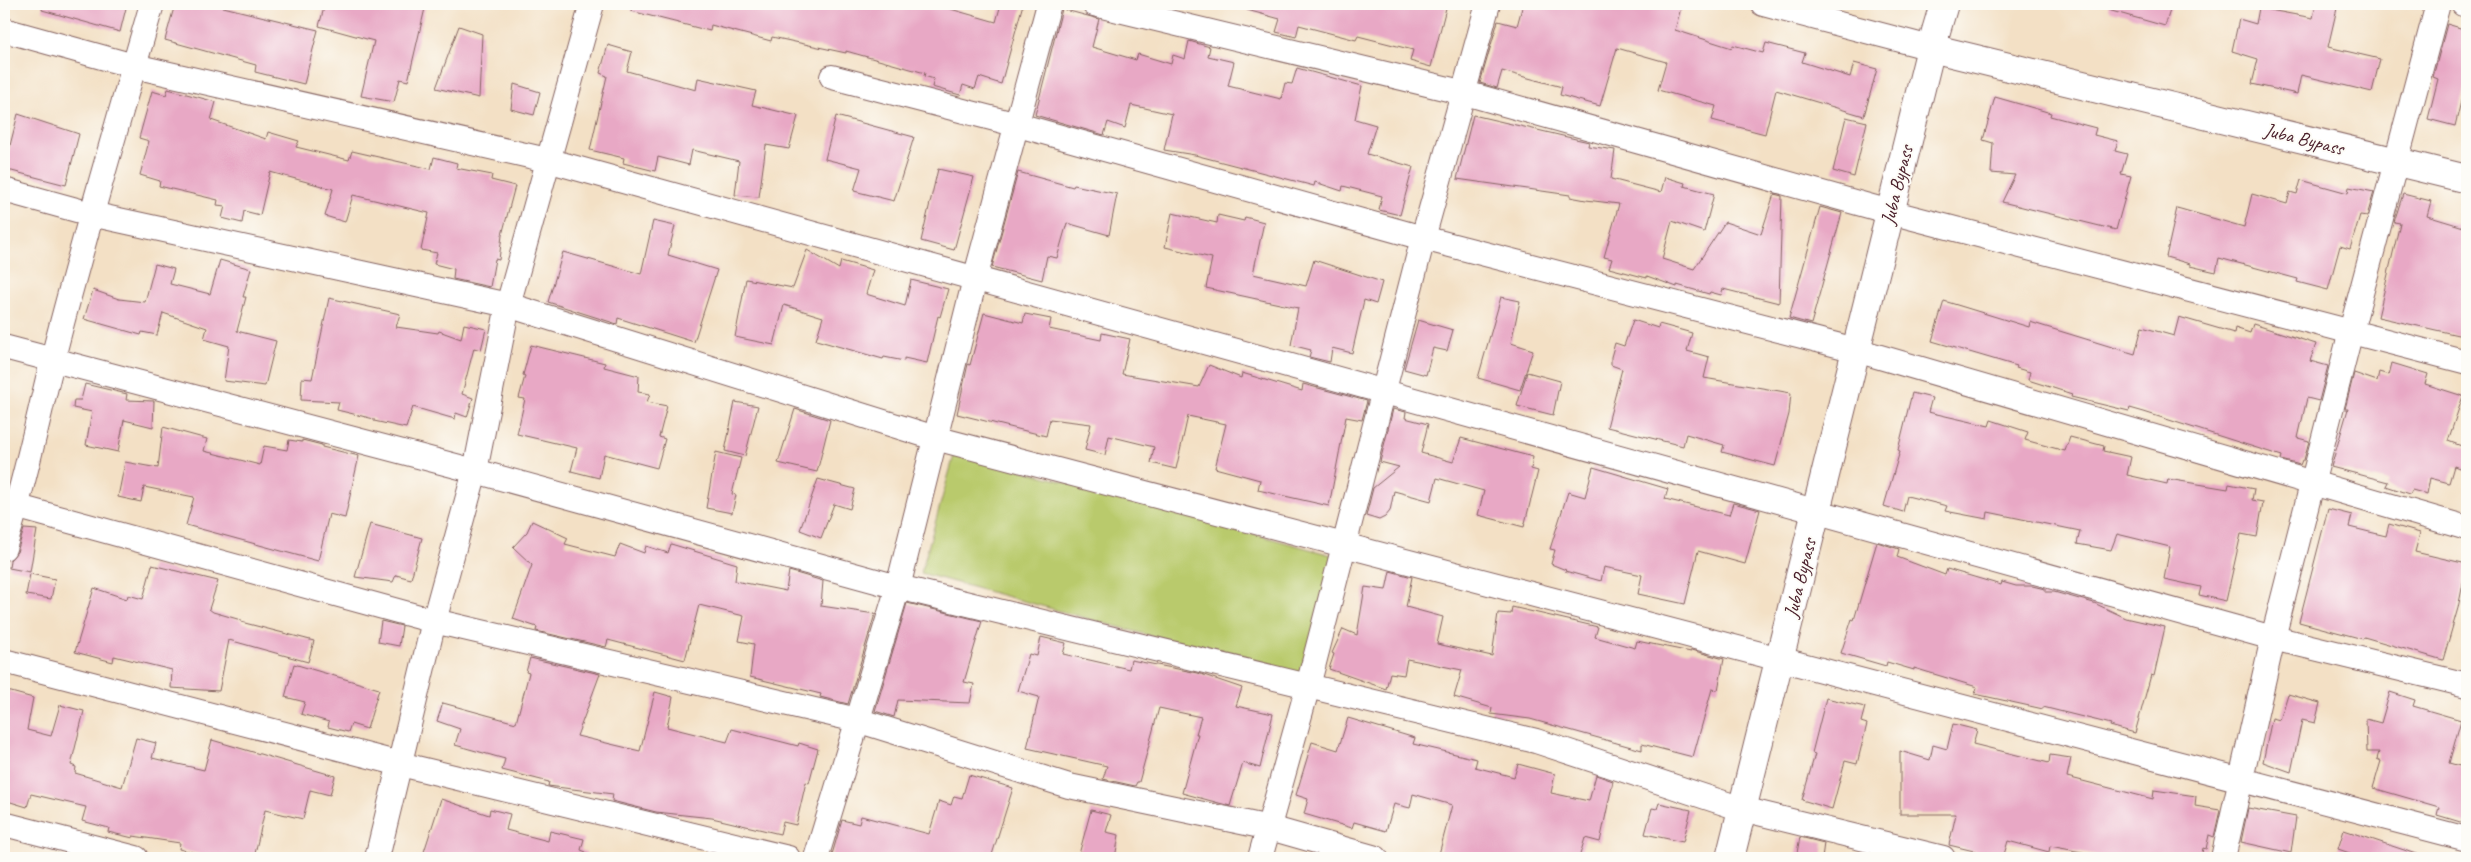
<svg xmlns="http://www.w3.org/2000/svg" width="2471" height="862" viewBox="0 0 2471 862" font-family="Caveat,sans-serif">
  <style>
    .green { fill: #b9ca6c; stroke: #82744c }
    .building { fill: #e8a8c5 }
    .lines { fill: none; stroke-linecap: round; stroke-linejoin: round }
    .minor-casing { stroke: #856361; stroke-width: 26 }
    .secondary-casing { stroke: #856361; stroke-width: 30 }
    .minor { stroke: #fff; stroke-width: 24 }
    .secondary { stroke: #fff; stroke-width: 28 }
    .labels { text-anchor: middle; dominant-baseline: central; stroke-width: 4; stroke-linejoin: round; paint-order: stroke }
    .street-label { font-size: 20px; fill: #4a1f2b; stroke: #fdfcf7 }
  </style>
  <rect width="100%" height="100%" fill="#fdfcf7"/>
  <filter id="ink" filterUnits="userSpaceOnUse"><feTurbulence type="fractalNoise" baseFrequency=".02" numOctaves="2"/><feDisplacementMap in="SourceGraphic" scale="10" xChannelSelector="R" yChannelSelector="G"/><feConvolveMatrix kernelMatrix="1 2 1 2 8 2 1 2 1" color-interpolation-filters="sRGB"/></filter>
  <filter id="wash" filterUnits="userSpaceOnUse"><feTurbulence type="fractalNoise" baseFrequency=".0096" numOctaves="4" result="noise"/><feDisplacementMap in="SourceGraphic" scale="20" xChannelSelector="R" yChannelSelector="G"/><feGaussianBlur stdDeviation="1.12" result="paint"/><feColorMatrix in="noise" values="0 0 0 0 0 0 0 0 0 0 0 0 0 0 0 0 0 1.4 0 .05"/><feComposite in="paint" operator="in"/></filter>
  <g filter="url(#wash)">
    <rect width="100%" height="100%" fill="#f3e0c5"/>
    <path class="green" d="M 955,452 L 1335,556 L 1301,677 L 921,573 Z"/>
    <g id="blocks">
      <g class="building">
        <path d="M 43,4 L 127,4 L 120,32 L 42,10 Z"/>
        <path d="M 175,4 L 211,4 L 318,30 L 304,84 L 255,72 L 256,65 L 165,40 Z"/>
        <path d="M 325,4 L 426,4 L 408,81 L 400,79 L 394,102 L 361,96 L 374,41 L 319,26 Z"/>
        <path d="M 632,4 L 933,4 L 996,22 L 1001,4 L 1023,4 L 1001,84 L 979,77 L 975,89 L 963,85 L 960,95 L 932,87 L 934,79 L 924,76 L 925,73 L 846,51 L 846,53 L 772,37 L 771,41 L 711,25 L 710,31 L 631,11 Z"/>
        <path d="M 1247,4 L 1447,4 L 1431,67 L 1410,61 L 1413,50 L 1358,36 L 1356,40 L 1299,25 L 1296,37 L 1276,32 L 1280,19 L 1247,10 Z"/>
        <path d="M 1523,4 L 1682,4 L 1675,30 L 1732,48 L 1733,45 L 1763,53 L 1766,43 L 1805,53 L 1802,62 L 1850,77 L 1854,63 L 1877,69 L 1864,116 L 1776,90 L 1765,134 L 1712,120 L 1716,106 L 1658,90 L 1666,62 L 1617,48 L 1600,106 L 1560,95 L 1562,87 L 1502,71 L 1497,88 L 1480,83 L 1498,21 L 1517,26 Z"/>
        <path d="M 2109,4 L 2172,4 L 2165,26 L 2108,10 Z"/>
        <path d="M 2316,4 L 2338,4 L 2328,47 L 2380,59 L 2372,92 L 2301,75 L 2297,94 L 2252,84 L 2258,59 L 2232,51 L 2239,19 L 2256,24 L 2259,8 L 2313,18 Z"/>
        <path d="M 1062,9 L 1099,19 L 1092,47 L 1136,60 L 1138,54 L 1171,64 L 1173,55 L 1185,59 L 1189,41 L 1210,47 L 1208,56 L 1234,62 L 1228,86 L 1281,99 L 1285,83 L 1292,84 L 1297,68 L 1362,86 L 1355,119 L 1376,125 L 1367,154 L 1413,167 L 1400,215 L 1379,210 L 1382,196 L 1343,186 L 1342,191 L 1315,182 L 1314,186 L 1195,155 L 1164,150 L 1172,114 L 1131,105 L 1125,128 L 1108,122 L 1104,135 L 1035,115 Z"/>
        <path d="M 2447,24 L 2467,30 L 2467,77 L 2455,126 L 2428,119 L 2438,79 L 2433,77 Z"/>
        <path d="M 459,26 L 482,34 L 479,98 L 436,88 Z"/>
        <path d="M 608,45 L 632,52 L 627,71 L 696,90 L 698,78 L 756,91 L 752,105 L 798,116 L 789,149 L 766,145 L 759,197 L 735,195 L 739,161 L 692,150 L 689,165 L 658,157 L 655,171 L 623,163 L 624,158 L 590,150 L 607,76 L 600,73 Z"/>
        <path d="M 514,84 L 540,92 L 534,115 L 511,109 Z"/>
        <path d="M 168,89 L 216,102 L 211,120 L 266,139 L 268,132 L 299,141 L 296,147 L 349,160 L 352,151 L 431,169 L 434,157 L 457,163 L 456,168 L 492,175 L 491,180 L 515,186 L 502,235 L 499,260 L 495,259 L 490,287 L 453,279 L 454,269 L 434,264 L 437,253 L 421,250 L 429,213 L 353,195 L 345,222 L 325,216 L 333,189 L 270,172 L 260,215 L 244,211 L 242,223 L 222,218 L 225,206 L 217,205 L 218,200 L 159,186 L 160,181 L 140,175 L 149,141 L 139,138 L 152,91 L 166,95 Z"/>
        <path d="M 1995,97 L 2051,113 L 2050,116 L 2096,128 L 2094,135 L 2118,141 L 2115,151 L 2127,154 L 2121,174 L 2131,176 L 2116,230 L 2002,202 L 2015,175 L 1991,173 L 1993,143 L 1983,140 Z"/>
        <path d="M 18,114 L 79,134 L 66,185 L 4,169 Z"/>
        <path d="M 1473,115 L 1580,140 L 1589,142 L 1588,146 L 1615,150 L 1611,179 L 1661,192 L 1665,177 L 1685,183 L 1684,186 L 1714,194 L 1704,232 L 1672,221 L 1662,259 L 1694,269 L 1725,222 L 1761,234 L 1774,194 L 1782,196 L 1779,303 L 1723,289 L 1721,295 L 1710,292 L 1709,294 L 1677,285 L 1677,287 L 1647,276 L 1647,278 L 1609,268 L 1612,259 L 1604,257 L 1619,204 L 1586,200 L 1570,197 L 1570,195 L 1457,179 Z"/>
        <path d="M 836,116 L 914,137 L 894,201 L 854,191 L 861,168 L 825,159 Z"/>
        <path d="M 1846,117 L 1867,122 L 1854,177 L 1833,171 Z"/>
        <path d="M 938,169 L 974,177 L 954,250 L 921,241 Z"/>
        <path d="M 1018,172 L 1073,187 L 1074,185 L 1117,194 L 1109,235 L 1067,223 L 1057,258 L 1047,256 L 1042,280 L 992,267 Z"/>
        <path d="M 2301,180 L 2348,193 L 2349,187 L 2374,192 L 2367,216 L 2360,215 L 2350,249 L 2340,246 L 2328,290 L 2297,282 L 2298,279 L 2219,258 L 2216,272 L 2190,266 L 2190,264 L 2166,257 L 2177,208 L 2244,227 L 2252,194 L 2287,204 L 2290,192 L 2297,194 Z"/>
        <path d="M 2403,194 L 2431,201 L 2427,216 L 2467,228 L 2467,337 L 2378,317 L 2400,223 L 2394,222 Z"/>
        <path d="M 1820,207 L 1842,213 L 1811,324 L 1789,318 Z"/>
        <path d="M 1172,213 L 1217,223 L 1218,215 L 1244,221 L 1245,217 L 1264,222 L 1253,274 L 1306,286 L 1314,260 L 1382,282 L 1376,304 L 1364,300 L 1352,353 L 1332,348 L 1330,362 L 1309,357 L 1311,350 L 1291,345 L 1298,308 L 1206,288 L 1212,258 L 1165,247 Z"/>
        <path d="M 653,221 L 675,226 L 668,255 L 717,270 L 694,342 L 618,318 L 617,324 L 548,302 L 563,252 L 641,274 Z"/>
        <path d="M 807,250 L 839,269 L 841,261 L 873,270 L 866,294 L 905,306 L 911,280 L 948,289 L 940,317 L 938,316 L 927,363 L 904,358 L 904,361 L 884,357 L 883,359 L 816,340 L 823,317 L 784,305 L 774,345 L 735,337 L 746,279 L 793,288 Z"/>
        <path d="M 220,260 L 251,269 L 243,297 L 246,297 L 237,331 L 276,341 L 265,386 L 224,381 L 229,346 L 204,339 L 207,328 L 163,313 L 157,335 L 142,332 L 141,335 L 84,319 L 93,290 L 119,299 L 145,302 L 155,264 L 174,269 L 170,284 L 210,294 Z"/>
        <path d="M 1501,297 L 1520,301 L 1511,343 L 1533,350 L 1520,390 L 1478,378 Z"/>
        <path d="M 329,298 L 400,314 L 396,327 L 438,333 L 439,331 L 461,339 L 464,324 L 486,329 L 481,350 L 474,348 L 462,394 L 473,398 L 467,417 L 456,413 L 455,419 L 413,407 L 406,428 L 374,421 L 374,419 L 337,410 L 339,402 L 301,400 L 302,378 L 312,379 Z"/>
        <path d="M 1944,301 L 2029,327 L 2030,322 L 2135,354 L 2142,327 L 2174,336 L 2179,317 L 2234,333 L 2235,328 L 2250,333 L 2253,324 L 2316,344 L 2310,361 L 2328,366 L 2319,401 L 2307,398 L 2298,438 L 2309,441 L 2304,460 L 2302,460 L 2300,465 L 2281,460 L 2282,456 L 2144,412 L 2130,408 L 2129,411 L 2071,397 L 2072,394 L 2028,380 L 2030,372 L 2016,368 L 2017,366 L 1932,341 Z"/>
        <path d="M 984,313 L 1023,323 L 1025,314 L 1051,319 L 1049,329 L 1101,340 L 1102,333 L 1130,339 L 1122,374 L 1199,387 L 1209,365 L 1241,378 L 1242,373 L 1302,391 L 1303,384 L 1367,401 L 1362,420 L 1346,417 L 1329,506 L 1258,490 L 1260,480 L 1215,468 L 1226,424 L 1188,416 L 1176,469 L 1151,463 L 1154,447 L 1109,436 L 1105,455 L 1085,450 L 1091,424 L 1050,419 L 1046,436 L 957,414 L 968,364 L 970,365 Z"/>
        <path d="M 1418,320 L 1453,330 L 1447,351 L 1433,348 L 1426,375 L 1404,369 Z"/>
        <path d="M 1633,320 L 1658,328 L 1659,324 L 1692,333 L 1687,351 L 1709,357 L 1704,378 L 1791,393 L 1789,414 L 1775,466 L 1722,452 L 1724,445 L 1686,434 L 1683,446 L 1607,427 L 1622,369 L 1611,365 L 1611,357 L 1615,343 L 1624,346 Z"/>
        <path d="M 531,345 L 605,363 L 604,367 L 639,376 L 638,392 L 650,394 L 647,402 L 667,406 L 659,437 L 665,439 L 657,468 L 604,454 L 599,478 L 571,471 L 577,448 L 517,434 L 525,399 L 519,398 L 525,376 L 523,375 Z"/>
        <path d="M 2392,363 L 2428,374 L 2425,384 L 2463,396 L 2448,441 L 2467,448 L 2467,471 L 2454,466 L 2449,483 L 2430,478 L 2427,494 L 2412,490 L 2410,494 L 2386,486 L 2388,482 L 2331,467 L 2348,409 L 2345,409 L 2354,373 L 2377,381 L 2379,372 L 2389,375 Z"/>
        <path d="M 1527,372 L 1560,381 L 1553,415 L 1517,406 Z"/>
        <path d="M 85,384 L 127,394 L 126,400 L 154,401 L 153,427 L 124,420 L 118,452 L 86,445 L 92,412 L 73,408 L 74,400 L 81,400 Z"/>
        <path d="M 1912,393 L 1932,398 L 1928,412 L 1989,426 L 1991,420 L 2028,432 L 2025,440 L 2065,451 L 2070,437 L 2104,446 L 2103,451 L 2131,457 L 2127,475 L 2167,484 L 2168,479 L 2228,489 L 2229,484 L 2254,489 L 2252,500 L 2263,502 L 2257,537 L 2241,534 L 2226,601 L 2199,595 L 2201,587 L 2164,579 L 2170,547 L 2117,534 L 2111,550 L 2077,544 L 2080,531 L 1988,512 L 1987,519 L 1945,511 L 1947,506 L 1907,496 L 1903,512 L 1884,506 L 1900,451 L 1898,450 Z"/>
        <path d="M 735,402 L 758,406 L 745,456 L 725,451 Z"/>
        <path d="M 795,409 L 830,420 L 817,472 L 778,463 Z"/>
        <path d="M 1393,409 L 1406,412 L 1405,418 L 1428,424 L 1421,453 L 1453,462 L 1461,438 L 1533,457 L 1531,469 L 1538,471 L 1524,527 L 1478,515 L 1484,491 L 1437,478 L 1431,501 L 1394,491 L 1390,511 L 1385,517 L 1379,520 L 1366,516 L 1373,488 L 1399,467 L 1380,462 Z"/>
        <path d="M 163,427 L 207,439 L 204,451 L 260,465 L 264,446 L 287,450 L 289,440 L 302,442 L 302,440 L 322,445 L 322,447 L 359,456 L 345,518 L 329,514 L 318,561 L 186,525 L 194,497 L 144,487 L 141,502 L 118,497 L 125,462 L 158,468 Z"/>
        <path d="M 716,452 L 741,458 L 732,494 L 736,495 L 732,513 L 706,508 Z"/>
        <path d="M 1593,467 L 1668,489 L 1665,499 L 1729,515 L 1733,503 L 1760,510 L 1745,564 L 1698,551 L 1685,604 L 1638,594 L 1642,575 L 1604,567 L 1601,581 L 1565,571 L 1566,570 L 1551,564 L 1555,550 L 1550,549 L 1568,492 L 1585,497 Z"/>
        <path d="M 818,479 L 855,489 L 850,509 L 834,504 L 821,538 L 800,530 Z"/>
        <path d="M 2328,509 L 2352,515 L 2349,527 L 2386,536 L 2389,524 L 2420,533 L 2415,552 L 2467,564 L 2458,608 L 2443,660 L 2364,637 L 2363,639 L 2299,622 Z"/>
        <path d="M 532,521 L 568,538 L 565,544 L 615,557 L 620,544 L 644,553 L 646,546 L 668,553 L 671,544 L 737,564 L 735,581 L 786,591 L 789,571 L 823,581 L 821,606 L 875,614 L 848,704 L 820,697 L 821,694 L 750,677 L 754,644 L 739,641 L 744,616 L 699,605 L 685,660 L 608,640 L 606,647 L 536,631 L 537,627 L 513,619 L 532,565 L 513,547 L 527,532 Z"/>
        <path d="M 370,524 L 422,538 L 411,579 L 396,575 L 393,582 L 355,577 Z"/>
        <path d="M 24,529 L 37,530 L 30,572 L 9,568 L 10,560 L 17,552 Z"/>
        <path d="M 1877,542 L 1899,549 L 1897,557 L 1945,575 L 1947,569 L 2001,585 L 2002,582 L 2016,586 L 2032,586 L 2045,589 L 2045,592 L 2054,592 L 2094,603 L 2126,618 L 2165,627 L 2154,676 L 2151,675 L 2135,733 L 2110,726 L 2111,724 L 2043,707 L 2043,709 L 1975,694 L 1977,687 L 1914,668 L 1914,670 L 1887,662 L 1886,666 L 1841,653 L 1852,619 L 1854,620 Z"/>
        <path d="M 152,565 L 218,581 L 209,609 L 213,612 L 241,620 L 241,622 L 314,641 L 308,662 L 229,640 L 219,691 L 171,688 L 172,670 L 114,656 L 113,662 L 75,652 L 94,588 L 127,599 L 128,595 L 143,599 Z"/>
        <path d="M 1390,571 L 1412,577 L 1406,607 L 1443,617 L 1437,644 L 1492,656 L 1498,613 L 1511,614 L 1512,607 L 1598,627 L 1595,637 L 1635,648 L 1637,641 L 1691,652 L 1691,650 L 1724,659 L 1718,690 L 1712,689 L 1693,757 L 1642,744 L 1642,750 L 1530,719 L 1491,714 L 1492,708 L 1454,697 L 1462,670 L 1407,659 L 1404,675 L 1390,673 L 1386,689 L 1329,669 L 1334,654 L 1332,653 L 1343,629 L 1357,635 L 1365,587 L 1386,590 Z"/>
        <path d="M 30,574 L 55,579 L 51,599 L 26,595 Z"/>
        <path d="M 907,603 L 982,621 L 964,682 L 974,684 L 970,703 L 898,700 L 894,717 L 875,711 Z"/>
        <path d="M 381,621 L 402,626 L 399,646 L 378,642 Z"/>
        <path d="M 1041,637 L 1066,643 L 1063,654 L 1129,669 L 1131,660 L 1198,673 L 1242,688 L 1236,706 L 1273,714 L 1260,768 L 1243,763 L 1230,806 L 1182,793 L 1198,734 L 1196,734 L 1201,717 L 1159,708 L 1139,782 L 1137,782 L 1135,786 L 1103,779 L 1107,766 L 1027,748 L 1039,697 L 1018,691 L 1029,654 L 1037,656 Z"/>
        <path d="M 530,658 L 600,674 L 577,736 L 640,751 L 655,692 L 673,697 L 667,727 L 727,742 L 732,729 L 798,746 L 799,743 L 818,749 L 809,783 L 806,782 L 796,825 L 783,822 L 780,834 L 712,818 L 656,812 L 612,801 L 613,794 L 548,786 L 549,782 L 502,770 L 505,759 L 455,745 L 460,729 L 437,721 L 443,703 L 516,723 L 529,673 L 526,672 Z"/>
        <path d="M 294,664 L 379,689 L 367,729 L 351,724 L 348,732 L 328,727 L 329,722 L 301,714 L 305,702 L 285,697 Z"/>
        <path d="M 4,690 L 33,698 L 27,730 L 51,736 L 60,705 L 84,711 L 71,765 L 76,767 L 75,773 L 122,787 L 136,738 L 156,743 L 152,758 L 204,770 L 212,740 L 335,776 L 330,795 L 310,790 L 303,819 L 265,810 L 254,858 L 215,858 L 179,849 L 180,843 L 133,836 L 133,838 L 108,832 L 109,828 L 82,821 L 86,807 L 31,794 L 27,807 L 4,800 Z"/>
        <path d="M 2390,692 L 2415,700 L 2413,706 L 2461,720 L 2449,763 L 2467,768 L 2467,824 L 2437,815 L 2439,807 L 2373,788 L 2381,761 L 2377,759 L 2379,752 L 2367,752 L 2366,719 L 2381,723 Z"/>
        <path d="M 2288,694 L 2320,703 L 2315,723 L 2302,720 L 2291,772 L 2263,762 L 2272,718 L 2280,720 Z"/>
        <path d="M 1826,698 L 1865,707 L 1861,722 L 1867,724 L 1857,764 L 1845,761 L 1832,809 L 1802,800 L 1815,754 L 1812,753 Z"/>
        <path d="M 1348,718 L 1415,738 L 1413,744 L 1477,759 L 1475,767 L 1514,777 L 1518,764 L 1555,774 L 1551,793 L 1589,801 L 1596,775 L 1613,781 L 1600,842 L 1585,838 L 1579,858 L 1438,858 L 1452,805 L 1413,794 L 1410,808 L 1394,804 L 1386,831 L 1354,822 L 1352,828 L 1304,814 L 1308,799 L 1296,795 L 1312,742 L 1338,750 Z"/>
        <path d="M 1953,724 L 1977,730 L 1973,744 L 2049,763 L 2050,755 L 2071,758 L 2067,777 L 2153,799 L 2154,790 L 2196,796 L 2195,806 L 2220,810 L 2214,837 L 2209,835 L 2206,849 L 2203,848 L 2201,858 L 2113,858 L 2050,846 L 2049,852 L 2008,841 L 2003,858 L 1949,845 L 1956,814 L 1900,814 L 1900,751 L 1930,760 L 1933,745 L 1947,749 Z"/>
        <path d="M 969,775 L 1013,788 L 991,858 L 831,858 L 842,820 L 859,824 L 861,816 L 929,834 L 939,801 L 951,805 L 954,796 L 962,798 Z"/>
        <path d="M 441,799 L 489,815 L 490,809 L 510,814 L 506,830 L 548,841 L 550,831 L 584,839 L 581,850 L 586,852 L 586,858 L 422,858 Z"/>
        <path d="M 1659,803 L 1691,810 L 1683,842 L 1645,834 L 1652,808 L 1657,809 Z"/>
        <path d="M 2248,808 L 2296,817 L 2291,853 L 2241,842 Z"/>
        <path d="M 1091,810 L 1111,815 L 1106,832 L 1119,835 L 1115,858 L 1078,858 Z"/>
        <path d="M 2344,830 L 2419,855 L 2419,858 L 2364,858 L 2338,849 Z"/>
        <path d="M 1800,837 L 1824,843 L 1822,858 L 1796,858 Z"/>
      </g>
    </g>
  </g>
  <g filter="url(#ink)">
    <use href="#blocks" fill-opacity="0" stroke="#856361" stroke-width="1"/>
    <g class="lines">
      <g class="minor-casing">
        <g id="minor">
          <path d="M 1094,4 L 1465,93 L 1890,212 L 2467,362"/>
          <path d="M 1763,4 L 1931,48"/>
          <path d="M 2463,4 L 2467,5"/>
          <path d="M 4,30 L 134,66 L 547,160 L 2273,638 L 2467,685"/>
          <path d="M 832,77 L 1018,125 L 1423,238 L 1856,350 L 2467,528"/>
          <path d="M 4,190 L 91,214 L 508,305 L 935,438 L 2467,839"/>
          <path d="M 4,347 L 475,471 L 898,587 L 1536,741 L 1742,809 L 1943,858"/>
          <path d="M 4,503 L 434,621 L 857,720 L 1069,786 L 1270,828 L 1376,858"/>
          <path d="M 4,548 C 24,486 37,422 53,358 C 83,239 118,122 152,4"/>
          <path d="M 4,661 L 400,764 L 788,858"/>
          <path d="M 4,824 L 136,858"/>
          <path d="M 377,858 L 434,621 L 475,471 L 508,305 L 592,4"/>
          <path d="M 816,858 L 898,587 L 975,279 L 1049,4"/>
          <path d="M 1260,858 L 1308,686 L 1423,238 L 1488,4"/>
          <path d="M 2223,858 L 2273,638 L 2351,331 L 2438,4"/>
        </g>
      </g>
      <g class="secondary-casing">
        <g id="secondary">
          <path d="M 1931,48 L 2467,179"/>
          <path d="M 1730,858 L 1931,48 L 1944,4"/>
        </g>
      </g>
      <use href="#minor" class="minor"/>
      <use href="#secondary" class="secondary"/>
    </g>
  </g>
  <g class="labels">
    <g class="street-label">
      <text transform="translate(2304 139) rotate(14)">Juba Bypass</text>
      <text transform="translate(1897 185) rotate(-76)">Juba Bypass</text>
      <text transform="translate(1800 578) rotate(-76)">Juba Bypass</text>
    </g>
  </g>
  <rect width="2471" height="862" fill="none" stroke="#fdfcf7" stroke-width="20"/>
</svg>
